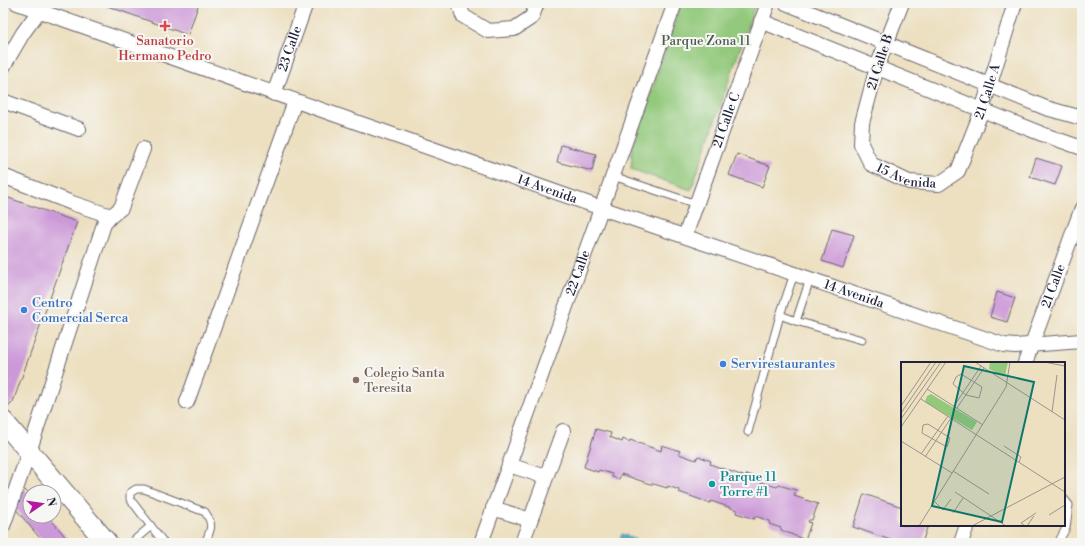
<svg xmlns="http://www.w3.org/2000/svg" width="1085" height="546" viewBox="0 0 1085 546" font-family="'Libre Bodoni',serif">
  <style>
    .green { fill: #93c97b; stroke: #5a765b }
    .water { fill: #52b5d1; stroke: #3a6c86 }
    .building { fill: #cc99d8 }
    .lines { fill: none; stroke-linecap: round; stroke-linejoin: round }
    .service-casing { stroke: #69646a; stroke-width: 9 }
    .minor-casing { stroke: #69646a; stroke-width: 16 }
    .secondary-casing { stroke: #69646a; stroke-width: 22 }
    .service { stroke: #fff; stroke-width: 7 }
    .minor { stroke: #fff; stroke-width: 14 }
    .secondary { stroke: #fff; stroke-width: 20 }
    .health-dot { fill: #e0444e; stroke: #f6f6f2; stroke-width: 1.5 }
    .shop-dot { fill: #3f7fe0; stroke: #f6f6f2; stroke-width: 1.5 }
    .education-dot { fill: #8d6e63; stroke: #f6f6f2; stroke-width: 1.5 }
    .culture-dot { fill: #0f9aa8; stroke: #f6f6f2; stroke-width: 1.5 }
    .labels { text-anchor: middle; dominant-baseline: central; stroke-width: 4; stroke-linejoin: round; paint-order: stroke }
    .health-label { font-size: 13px; fill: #be3a42; stroke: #f6f6f2 }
    .park-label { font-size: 13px; fill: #4a5c51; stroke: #f6f6f2 }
    .street-label { font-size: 13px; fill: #22223b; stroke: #f6f6f2 }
    .shop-label { font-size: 13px; fill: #366cbe; stroke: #f6f6f2; text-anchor: start }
    .education-label { font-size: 13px; fill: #785e54; stroke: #f6f6f2; text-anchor: start }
    .culture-label { font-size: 13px; fill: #0d838f; stroke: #f6f6f2; text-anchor: start }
    .inset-road { fill: none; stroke: #9c948b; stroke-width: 1 }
    .view { fill: #0f766e; fill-opacity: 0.15; stroke: #0f766e; stroke-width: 2 }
    .inset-edge { fill: none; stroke: #22223b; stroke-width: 2 }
  </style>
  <rect width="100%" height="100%" fill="#f6f6f2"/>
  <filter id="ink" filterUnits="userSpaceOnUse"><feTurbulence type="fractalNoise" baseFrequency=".025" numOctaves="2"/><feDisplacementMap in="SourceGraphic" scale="8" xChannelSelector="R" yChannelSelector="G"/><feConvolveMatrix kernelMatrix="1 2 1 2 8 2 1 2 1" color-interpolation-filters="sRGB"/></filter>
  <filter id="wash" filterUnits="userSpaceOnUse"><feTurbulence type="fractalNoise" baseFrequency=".012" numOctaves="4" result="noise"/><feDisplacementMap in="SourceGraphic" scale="16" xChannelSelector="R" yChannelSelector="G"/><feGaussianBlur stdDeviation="0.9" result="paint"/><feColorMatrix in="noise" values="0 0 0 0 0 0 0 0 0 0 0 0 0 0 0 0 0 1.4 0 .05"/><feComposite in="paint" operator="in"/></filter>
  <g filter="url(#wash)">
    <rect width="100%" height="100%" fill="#ede0c1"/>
    <path class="green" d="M 681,3 L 756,3 L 691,190 L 631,169 L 632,150 Z"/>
    <path class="water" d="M 622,534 L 640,541 L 639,543 L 619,543 Z"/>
    <g id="blocks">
      <g class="building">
        <path d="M 99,3 L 199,3 L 188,35 Z"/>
        <path d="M 561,145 L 596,154 L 592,171 L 557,162 Z"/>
        <path d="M 737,154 L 770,166 L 762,187 L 729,175 Z"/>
        <path d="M 1036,158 L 1062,166 L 1055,185 L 1030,177 Z"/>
        <path d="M 3,196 L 77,222 L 13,402 L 6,409 L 3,406 Z"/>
        <path d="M 832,229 L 854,235 L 843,268 L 822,261 Z"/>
        <path d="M 997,292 L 1015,298 L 1007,322 L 990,317 Z"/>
        <path d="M 596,429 L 611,433 L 610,437 L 622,442 L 623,439 L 629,442 L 630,440 L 661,451 L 662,445 L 680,451 L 679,454 L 696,460 L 698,456 L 711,461 L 710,464 L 746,477 L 747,474 L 761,479 L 760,482 L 777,487 L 779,485 L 796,490 L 794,496 L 818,504 L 812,520 L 809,520 L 808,522 L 811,523 L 805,540 L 781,530 L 781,528 L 769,524 L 770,521 L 755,516 L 755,519 L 736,513 L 737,510 L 711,501 L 710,503 L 679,492 L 679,490 L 668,486 L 667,488 L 654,484 L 650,484 L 621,474 L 619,479 L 612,477 L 612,474 L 599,470 L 598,472 L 584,467 Z"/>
        <path d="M 25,490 L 30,495 L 30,516 L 48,516 L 69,541 L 67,543 L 44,543 L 14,507 L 20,491 Z"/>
        <path d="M 864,494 L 902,507 L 902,525 L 928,525 L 922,543 L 899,543 L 853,527 Z"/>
      </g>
    </g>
  </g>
  <g filter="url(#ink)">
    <use href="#blocks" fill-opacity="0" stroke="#69646a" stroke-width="1"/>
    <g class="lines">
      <g class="service-casing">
        <g id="service">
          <path d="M 613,176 L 696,204"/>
          <path d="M 780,315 L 796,321 L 862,340"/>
          <path d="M 796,321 L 810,279"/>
          <path d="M 748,432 L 780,315 L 794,274"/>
          <path d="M 131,543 L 151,526"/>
          <path d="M 164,543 L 130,499 L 130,493 L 136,489 L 144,489 L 205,512 C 214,525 211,529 205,543"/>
          <path d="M 1058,543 L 1066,528 L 1069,505 L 1064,499"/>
        </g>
      </g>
      <g class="minor-casing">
        <g id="minor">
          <path id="s1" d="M 17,3 L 601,208 L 1004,345 L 1015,346 L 1082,341"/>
          <path d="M 459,3 L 463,16 L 488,31 L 514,29 L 532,17 L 537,3"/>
          <path d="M 786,3 L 1046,108 L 1082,118"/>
          <path id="s2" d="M 902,3 L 877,67 L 862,123 L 861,144 L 871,164 L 909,182 L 939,184 L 958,171 L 982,110 L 1015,3"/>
          <path d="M 761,21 L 1042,134 L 1082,148"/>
          <path d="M 3,67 L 23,33 L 39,11"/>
          <path id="s3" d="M 274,94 L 306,3"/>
          <path d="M 3,101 L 79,129"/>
          <path d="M 3,176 L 72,203 L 111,216"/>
          <path id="s4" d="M 685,236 L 768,3"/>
          <path id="s5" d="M 1025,363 L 1082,208"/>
          <path d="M 187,402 L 295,101"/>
          <path d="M 509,465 L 546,477"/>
          <path d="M 493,508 L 530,520"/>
          <path d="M 3,526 L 29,452 L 104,224 L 111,216 L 121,208 L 143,149"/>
          <path id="s6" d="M 481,543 L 675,3"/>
          <path d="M 522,543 L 563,431"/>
          <path d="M 961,543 L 967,525"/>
        </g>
      </g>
      <g class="secondary-casing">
        <path id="secondary" d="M 3,421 L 107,543"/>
      </g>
      <use href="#service" class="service"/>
      <use href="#minor" class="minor"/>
      <use href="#secondary" class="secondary"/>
    </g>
  </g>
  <path class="health-dot" d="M163 20h4v4h4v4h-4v4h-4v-4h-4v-4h4z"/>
  <g class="shop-dot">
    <circle cx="24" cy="310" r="4"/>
    <circle cx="723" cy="364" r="4"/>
  </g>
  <circle class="education-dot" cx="356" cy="380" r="4"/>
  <circle class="culture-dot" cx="712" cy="484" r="4"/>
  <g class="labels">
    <g class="health-label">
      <text x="165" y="41">Sanatorio<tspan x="165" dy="15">Hermano Pedro</tspan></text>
    </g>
    <g class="park-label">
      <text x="706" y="41">Parque Zona 11</text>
    </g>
    <g class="street-label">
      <text stroke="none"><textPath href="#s3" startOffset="48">23 Calle</textPath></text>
      <text transform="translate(880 62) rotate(-72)">21 Calle B</text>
      <text stroke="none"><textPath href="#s2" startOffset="350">21 Calle A</textPath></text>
      <text stroke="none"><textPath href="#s4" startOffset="123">21 Calle C</textPath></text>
      <text stroke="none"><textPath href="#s2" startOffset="208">15 Avenida</textPath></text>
      <text stroke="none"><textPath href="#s1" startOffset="562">14 Avenida</textPath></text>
      <text stroke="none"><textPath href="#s6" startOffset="287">22 Calle</textPath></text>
      <text stroke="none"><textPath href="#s5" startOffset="82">21 Calle</textPath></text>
      <text stroke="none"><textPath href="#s1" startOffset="886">14 Avenida</textPath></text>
    </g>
    <g class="shop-label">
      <text x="32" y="303">Centro<tspan x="32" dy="15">Comercial Serca</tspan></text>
      <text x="731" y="364">Servirestaurantes</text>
    </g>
    <g class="education-label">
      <text x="364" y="373">Colegio Santa<tspan x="364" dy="15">Teresita</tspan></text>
    </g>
    <g class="culture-label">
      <text x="720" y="477">Parque 11<tspan x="720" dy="15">Torre #1</tspan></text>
    </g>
  </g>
  <g transform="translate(901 362)">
    <rect width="164" height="164" fill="#ede0c1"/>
    <path d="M 89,0 L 107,0 L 104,14 L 88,7 ZM 30,32 L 76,60 L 71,68 L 24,40 L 26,34 Z" fill="#93c97b"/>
    <path class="inset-road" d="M 74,0 L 164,58M 143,0 L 164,4M 60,12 L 81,25 L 78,36 L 65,33 L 52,22 L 55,15 ZM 26,27 L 82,63M 20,37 L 164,130M 0,44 L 30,0M 53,44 L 80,4M 56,46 L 83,6M 151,50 L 156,13M 0,51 L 35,0M 0,57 L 40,0M 27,62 L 49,76 L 46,85 L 21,71 L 22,63 ZM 0,65 L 45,0M 0,79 L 51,111M 103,84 L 120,95 L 118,100M 20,92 L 47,54M 24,95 L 50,56M 52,109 L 88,132M 54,130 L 105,164M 33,139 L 42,148 L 50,137M 52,151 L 62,136M 148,153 L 164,143M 18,164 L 105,25 L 109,0M 71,164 L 164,115M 124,164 L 120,161 L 135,151M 126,164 L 133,154"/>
    <path class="view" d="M 63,4 L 133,20 L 101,160 L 31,144 Z"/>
    <rect width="164" height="164" class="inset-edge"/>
  </g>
  <rect width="1085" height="546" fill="none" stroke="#f6f6f2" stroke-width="16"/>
  <g transform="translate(42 504) rotate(77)"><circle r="19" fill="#f6f6f2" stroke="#a1a1a9"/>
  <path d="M0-3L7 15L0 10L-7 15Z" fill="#b5179e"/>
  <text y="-6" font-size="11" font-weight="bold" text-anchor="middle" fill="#22223b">N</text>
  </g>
</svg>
